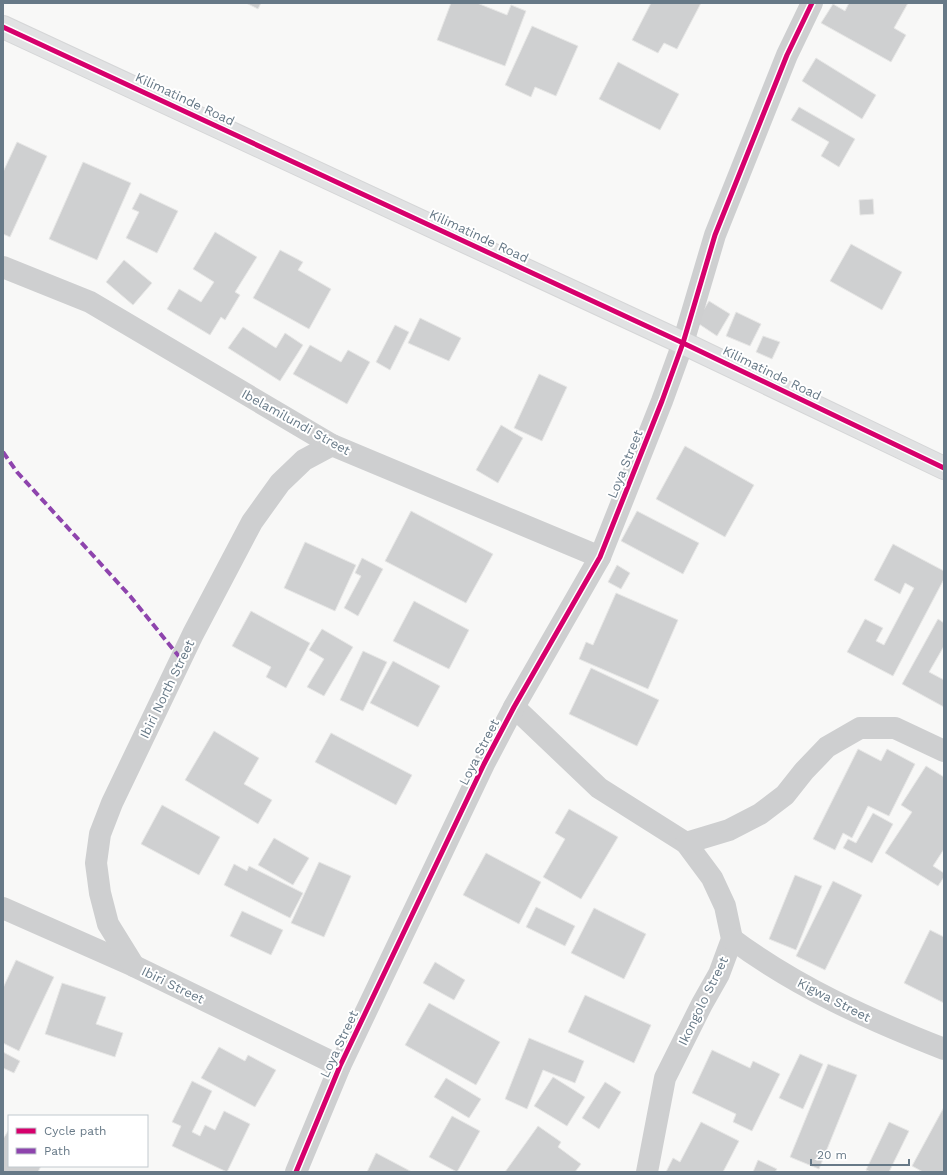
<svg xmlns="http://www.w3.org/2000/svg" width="947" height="1175" viewBox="0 0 947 1175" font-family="'Work Sans',sans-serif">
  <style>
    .building { fill: #cfd0d1; stroke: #e7e7e6 }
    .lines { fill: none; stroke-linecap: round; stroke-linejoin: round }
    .secondary-casing { stroke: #d5d6d7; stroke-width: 24 }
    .street { stroke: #cecfd0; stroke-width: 22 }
    .secondary { stroke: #e1e2e3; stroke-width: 22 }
    .quiet { stroke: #8e44ad; stroke-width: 4; stroke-dasharray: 8 4; stroke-linecap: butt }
    .cycleway-casing { stroke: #fff; stroke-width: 8 }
    .cycleway { stroke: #d6006c; stroke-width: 5 }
    .labels { text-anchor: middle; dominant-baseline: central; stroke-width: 4; stroke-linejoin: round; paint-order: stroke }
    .street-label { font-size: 13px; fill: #677987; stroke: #fff }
  </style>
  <rect width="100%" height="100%" fill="#f8f8f7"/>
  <g class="building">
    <path d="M 246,3 L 261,3 L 258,9 Z"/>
    <path d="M 451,3 L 477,3 L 507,15 L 511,5 L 526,11 L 505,66 L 437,40 Z"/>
    <path d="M 651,3 L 701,3 L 677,49 L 664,43 L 658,53 L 632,40 Z"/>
    <path d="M 849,3 L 908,3 L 894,28 L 906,35 L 891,62 L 821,23 L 833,4 L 845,11 Z"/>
    <path d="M 532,26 L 578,46 L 556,96 L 535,87 L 531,97 L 505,85 Z"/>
    <path d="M 816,58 L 876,95 L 862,119 L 802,81 Z"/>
    <path d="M 618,62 L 679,94 L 660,130 L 599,99 Z"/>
    <path d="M 799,107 L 855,139 L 839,167 L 821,156 L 829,142 L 791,120 Z"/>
    <path d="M 17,142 L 47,156 L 10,237 L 3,234 L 3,172 Z"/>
    <path d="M 83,162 L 131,183 L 97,260 L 49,239 Z"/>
    <path d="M 140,193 L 178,211 L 157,253 L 126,238 L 139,212 L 132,209 Z"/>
    <path d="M 873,199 L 874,214 L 860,215 L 859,200 Z"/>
    <path d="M 215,232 L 257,257 L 235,292 L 240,295 L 225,320 L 221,317 L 210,335 L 167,309 L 179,289 L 201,302 L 214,282 L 193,269 Z"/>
    <path d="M 851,244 L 902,272 L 882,310 L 830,281 Z"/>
    <path d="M 280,250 L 303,262 L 298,270 L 331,289 L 309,329 L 253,298 Z"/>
    <path d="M 124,260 L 152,283 L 133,305 L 106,282 Z"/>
    <path d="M 709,301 L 730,314 L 717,336 L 696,322 Z"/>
    <path d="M 736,312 L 761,324 L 750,346 L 726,336 Z"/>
    <path d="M 420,318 L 461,338 L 449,361 L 408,343 Z"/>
    <path d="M 395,325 L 409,332 L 390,370 L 376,362 Z"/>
    <path d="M 243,327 L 276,348 L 285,333 L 303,345 L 280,381 L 228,348 Z"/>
    <path d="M 763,336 L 780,342 L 772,359 L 756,352 Z"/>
    <path d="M 310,345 L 341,362 L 348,350 L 370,362 L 347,404 L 293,374 Z"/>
    <path d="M 539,374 L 567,387 L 542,441 L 514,428 Z"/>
    <path d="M 501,425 L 523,438 L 498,483 L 476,470 Z"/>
    <path d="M 685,446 L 754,485 L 725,537 L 656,499 Z"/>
    <path d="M 411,511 L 493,554 L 466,603 L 385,561 Z"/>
    <path d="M 637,511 L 699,543 L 683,574 L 621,541 Z"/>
    <path d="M 305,542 L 356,565 L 335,611 L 284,588 Z"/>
    <path d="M 893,544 L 944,571 L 944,579 L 893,676 L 847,652 L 865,619 L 883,628 L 876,641 L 884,645 L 914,588 L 905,583 L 900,594 L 874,580 Z"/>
    <path d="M 362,558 L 383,569 L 358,616 L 344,608 L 361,576 L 355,573 Z"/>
    <path d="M 617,565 L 630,573 L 621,589 L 608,582 Z"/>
    <path d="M 616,593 L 678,620 L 648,689 L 579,659 L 586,642 L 593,645 Z"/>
    <path d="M 414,601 L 469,630 L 449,669 L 393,641 Z"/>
    <path d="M 251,611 L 310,643 L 286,688 L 266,677 L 271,667 L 232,646 Z"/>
    <path d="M 938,619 L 944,623 L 944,646 L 929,672 L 944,680 L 944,707 L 902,684 Z"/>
    <path d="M 322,629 L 353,647 L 324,696 L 307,687 L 324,659 L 309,650 Z"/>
    <path d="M 363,651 L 387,662 L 363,711 L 340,700 Z"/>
    <path d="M 393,661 L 440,686 L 418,727 L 370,703 Z"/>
    <path d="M 591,668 L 659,700 L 637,746 L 569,714 Z"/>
    <path d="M 214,731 L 259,758 L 244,784 L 272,800 L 258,824 L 185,780 Z"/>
    <path d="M 331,733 L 412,775 L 396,805 L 315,762 Z"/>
    <path d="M 858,749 L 881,761 L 887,749 L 915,764 L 889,816 L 868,806 L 852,838 L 843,833 L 835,850 L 813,839 Z"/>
    <path d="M 926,766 L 944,777 L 944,849 L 933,866 L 944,873 L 944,877 L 938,886 L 885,853 L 912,812 L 901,805 Z"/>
    <path d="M 162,805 L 220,837 L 199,875 L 141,844 Z"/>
    <path d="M 569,809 L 618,837 L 581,899 L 543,877 L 565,839 L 555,833 Z"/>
    <path d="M 873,813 L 893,824 L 872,863 L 843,848 L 848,839 L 856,843 Z"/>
    <path d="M 274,838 L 309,858 L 293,885 L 258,865 Z"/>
    <path d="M 486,853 L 541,882 L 519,924 L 463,895 Z"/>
    <path d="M 319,862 L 351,876 L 324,937 L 291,923 Z"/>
    <path d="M 234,864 L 247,871 L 249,866 L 303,893 L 290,918 L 224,885 Z"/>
    <path d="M 795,875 L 822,886 L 796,950 L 769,939 Z"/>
    <path d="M 833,881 L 862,895 L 825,970 L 796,956 Z"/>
    <path d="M 536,907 L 575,926 L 565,946 L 526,927 Z"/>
    <path d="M 594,908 L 646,934 L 624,979 L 571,953 Z"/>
    <path d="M 242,911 L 283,930 L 271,955 L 230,936 Z"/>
    <path d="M 930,930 L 944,937 L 944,1003 L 904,983 Z"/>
    <path d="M 16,960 L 54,977 L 19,1051 L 3,1043 L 3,988 Z"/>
    <path d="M 435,962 L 465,980 L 454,1000 L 423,983 Z"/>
    <path d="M 62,983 L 106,997 L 96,1024 L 123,1033 L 115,1057 L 45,1034 Z"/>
    <path d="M 585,995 L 651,1025 L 634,1063 L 568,1032 Z"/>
    <path d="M 429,1003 L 500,1042 L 476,1085 L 405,1045 Z"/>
    <path d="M 529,1038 L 584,1061 L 575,1083 L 543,1070 L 527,1109 L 505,1099 Z"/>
    <path d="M 219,1047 L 245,1061 L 248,1055 L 276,1070 L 255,1107 L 201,1078 Z"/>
    <path d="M 712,1050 L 750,1068 L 753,1061 L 780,1074 L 752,1131 L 733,1122 L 736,1114 L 692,1093 Z"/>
    <path d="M 3,1052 L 20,1061 L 14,1073 L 3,1068 Z"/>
    <path d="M 800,1054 L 823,1064 L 803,1109 L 779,1098 Z"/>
    <path d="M 828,1064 L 857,1075 L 819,1169 L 790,1157 Z"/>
    <path d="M 553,1077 L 585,1097 L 567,1126 L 534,1106 Z"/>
    <path d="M 446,1078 L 481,1099 L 469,1118 L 434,1097 Z"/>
    <path d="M 192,1081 L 212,1091 L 192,1132 L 200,1136 L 205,1125 L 215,1130 L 224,1111 L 250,1124 L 227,1172 L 172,1146 L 181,1126 L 172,1122 Z"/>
    <path d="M 605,1082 L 621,1092 L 599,1129 L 582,1118 Z"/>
    <path d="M 944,1107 L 944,1172 L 923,1172 L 912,1166 Z"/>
    <path d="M 452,1116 L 480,1131 L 457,1172 L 429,1157 Z"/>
    <path d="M 701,1122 L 739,1141 L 723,1172 L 666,1172 L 673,1158 L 680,1162 Z"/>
    <path d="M 889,1122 L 909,1131 L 889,1172 L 871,1172 L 866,1170 Z"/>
    <path d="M 538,1126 L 561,1142 L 558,1147 L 581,1164 L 575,1172 L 505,1172 Z"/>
    <path d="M 8,1131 L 9,1132 L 9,1166 L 41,1166 L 38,1172 L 3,1172 L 3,1139 Z"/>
    <path d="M 376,1153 L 412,1172 L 367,1172 Z"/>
    <path d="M 758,1160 L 777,1169 L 775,1172 L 753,1172 Z"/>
  </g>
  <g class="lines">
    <g class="secondary-casing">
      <path id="secondary" d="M 3,27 L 683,343 L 944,468"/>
    </g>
    <g class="street">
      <path d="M 3,267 L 90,302 L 332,445 L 600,557"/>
      <path d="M 514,707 L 599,788 L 686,843 L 712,878 L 725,906 L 732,939 L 719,974 L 702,1004 L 665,1078 L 647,1172"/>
      <path d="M 686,843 L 729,830 L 760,814 L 785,795 L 804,771 L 827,747 L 860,728 L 895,728 L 944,751"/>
      <path d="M 3,908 L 134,966 L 340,1066"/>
      <path d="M 732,939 C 796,987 870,1020 944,1049"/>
      <path d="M 134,966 L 108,924 L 100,893 L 96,863 L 100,834 L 112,803 L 193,634 L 252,522 L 280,483 L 304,460 L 332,445"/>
      <path d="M 296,1172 L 340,1066 L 484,764 L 514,707 L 600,557 L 662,401 L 683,343 L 715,235 L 787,55 L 812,3"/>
    </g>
    <use href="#secondary" class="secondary"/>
    <path class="quiet" d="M 3,452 L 17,472 L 130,596 L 181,659"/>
    <g class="cycleway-casing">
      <g id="cycleway">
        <path d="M 3,27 L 683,343 L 944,468"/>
        <path d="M 296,1172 L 340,1066 L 484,764 L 514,707 L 600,557 L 662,401 L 683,343 L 715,235 L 787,55 L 812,3"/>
      </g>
    </g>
    <use href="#cycleway" class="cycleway"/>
  </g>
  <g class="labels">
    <g class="street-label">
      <text transform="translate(185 99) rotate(25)">Kilimatinde Road</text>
      <text transform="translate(479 236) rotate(25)">Kilimatinde Road</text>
      <text transform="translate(772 373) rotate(26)">Kilimatinde Road</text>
      <text transform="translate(296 422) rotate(29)">Ibelamilundi Street</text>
      <text transform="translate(625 464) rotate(-68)">Loya Street</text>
      <text transform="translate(167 689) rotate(-64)">Ibiri North Street</text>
      <text transform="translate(479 752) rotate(-63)">Loya Street</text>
      <text transform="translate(173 985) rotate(26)">Ibiri Street</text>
      <text transform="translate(834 1000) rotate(27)">Kigwa Street</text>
      <text transform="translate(703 1001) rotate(-64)">Ikongolo Street</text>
      <text transform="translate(339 1044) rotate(-65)">Loya Street</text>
    </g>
  </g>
  <rect width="947" height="1175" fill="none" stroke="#677987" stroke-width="8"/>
  <rect x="8" y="1115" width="140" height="52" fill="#ffffff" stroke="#c2c9cf"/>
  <rect x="16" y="1128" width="20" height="6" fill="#d6006c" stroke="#c2c9cf"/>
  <text x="44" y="1135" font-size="12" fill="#677987">Cycle path</text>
  <rect x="16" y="1148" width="20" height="6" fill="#8e44ad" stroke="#c2c9cf"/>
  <text x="44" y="1155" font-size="12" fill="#677987">Path</text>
  <path d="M811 1159v6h98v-6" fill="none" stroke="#677987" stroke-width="2"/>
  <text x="817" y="1159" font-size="12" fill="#677987" stroke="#ffffff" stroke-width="3" paint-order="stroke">20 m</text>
</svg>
